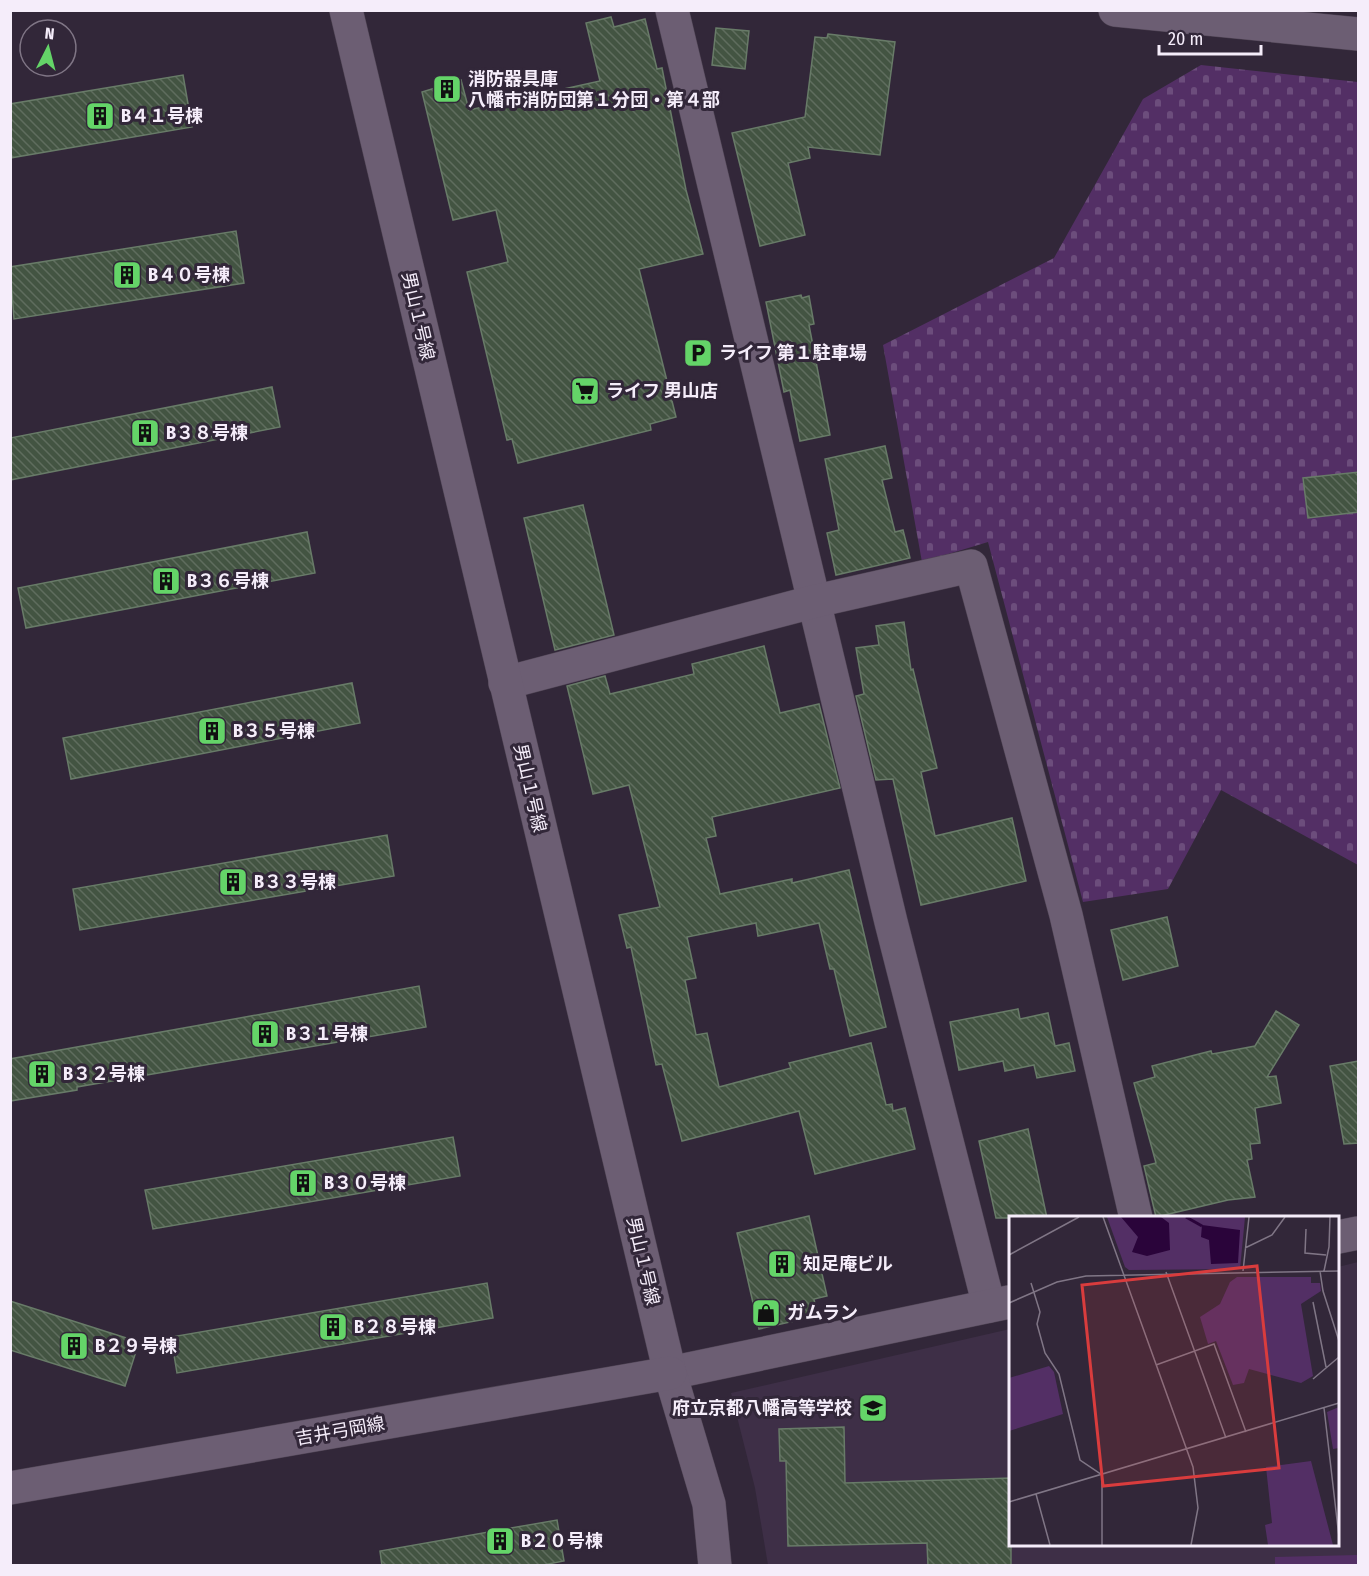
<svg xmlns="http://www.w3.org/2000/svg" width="1369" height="1576" viewBox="0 0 1369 1576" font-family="'Fira Sans Condensed','Noto Sans JP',sans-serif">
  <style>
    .built { fill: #3e2f47 }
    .cemetery { fill: url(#cemetery-stones) }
    .pitch { fill: #532f65 }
    .building { fill: url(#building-back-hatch); stroke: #687b68; stroke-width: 1.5 }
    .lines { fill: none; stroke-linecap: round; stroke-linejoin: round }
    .street-casing { stroke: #4f4454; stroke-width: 34 }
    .secondary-casing { stroke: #4f4454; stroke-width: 34 }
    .street { stroke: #6c5e73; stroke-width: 33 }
    .secondary { stroke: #6c5e73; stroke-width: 33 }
    .labels { text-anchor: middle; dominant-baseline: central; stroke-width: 6; stroke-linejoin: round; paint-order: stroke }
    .poi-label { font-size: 18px; font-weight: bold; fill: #f5edfa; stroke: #322739; text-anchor: start }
    .street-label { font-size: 18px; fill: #f5edfa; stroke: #322739 }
    .inset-river { fill: none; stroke: #2a043a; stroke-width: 3 }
    .inset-road { fill: none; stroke: #807686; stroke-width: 1.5 }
    .view { fill: #d93c3d; fill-opacity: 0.15; stroke: #d93c3d; stroke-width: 3 }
    .inset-edge { fill: none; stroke: #f5edfa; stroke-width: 3 }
  </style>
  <defs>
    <pattern id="cemetery-stones" width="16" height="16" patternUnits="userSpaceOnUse" patternTransform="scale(1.5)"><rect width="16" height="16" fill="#532f65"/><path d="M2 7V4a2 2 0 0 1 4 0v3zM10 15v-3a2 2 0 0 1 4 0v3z" fill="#6c4d7c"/></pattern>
    <pattern id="building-back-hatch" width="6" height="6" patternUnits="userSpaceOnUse" patternTransform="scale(1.5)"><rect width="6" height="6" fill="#435442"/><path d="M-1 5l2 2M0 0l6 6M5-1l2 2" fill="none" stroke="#5f6d5e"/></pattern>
  </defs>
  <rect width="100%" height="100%" fill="#322739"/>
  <path class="built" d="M 1358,1262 L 1358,1565 L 768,1565 L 755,1488 L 731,1393 L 1010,1329 L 1010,1544 L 1338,1544 L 1338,1267 Z"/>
  <path class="cemetery" d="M 1201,65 L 1358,82 L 1358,865 L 1221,790 L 1168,889 L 1083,902 L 988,542 L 922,562 L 883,345 L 1054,258 L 1143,99 Z"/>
  <path class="pitch" d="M 1358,1555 L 1358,1565 L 1275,1565 L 1275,1557 Z"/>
  <g class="building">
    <path d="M 611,17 L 614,27 L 645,19 L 657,69 L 662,68 L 686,190 L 703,254 L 639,269 L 676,417 L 650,424 L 651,430 L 518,463 L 512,439 L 507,440 L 467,272 L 508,262 L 496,210 L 453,220 L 422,92 L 461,80 L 469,110 L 600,81 L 586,23 Z"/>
    <path d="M 716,28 L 749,31 L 745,69 L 712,65 Z"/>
    <path d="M 828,34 L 895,42 L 880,155 L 808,147 L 810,158 L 788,163 L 805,235 L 760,246 L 732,133 L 805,117 L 815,37 L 827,38 Z"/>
    <path d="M 183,75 L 192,127 L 10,158 L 10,104 Z"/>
    <path d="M 236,231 L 244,283 L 14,319 L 10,267 Z"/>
    <path d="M 801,295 L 802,298 L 809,296 L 814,324 L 809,325 L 830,435 L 800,441 L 790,390 L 784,392 L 766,302 Z"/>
    <path d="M 272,387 L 280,427 L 10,480 L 10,438 Z"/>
    <path d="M 885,446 L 892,478 L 882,480 L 895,532 L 903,530 L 910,558 L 836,575 L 827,533 L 839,530 L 825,459 Z"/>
    <path d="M 1359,472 L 1359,512 L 1308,518 L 1303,478 Z"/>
    <path d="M 583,505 L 614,635 L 555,650 L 524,518 Z"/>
    <path d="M 307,532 L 315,573 L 26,628 L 18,588 Z"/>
    <path d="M 904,622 L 911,670 L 913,669 L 937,768 L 921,772 L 935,836 L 1012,818 L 1026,881 L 921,905 L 893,779 L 876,780 L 856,696 L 864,694 L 856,648 L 879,645 L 876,626 Z"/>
    <path d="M 764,646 L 780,713 L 819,704 L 840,788 L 712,817 L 716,836 L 706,838 L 720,894 L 792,879 L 792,883 L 849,870 L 886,1027 L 850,1036 L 834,969 L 830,969 L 819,923 L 758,936 L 756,923 L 687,937 L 696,978 L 685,980 L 696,1035 L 707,1033 L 719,1087 L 791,1068 L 789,1063 L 871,1043 L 886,1105 L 892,1104 L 893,1111 L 905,1108 L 915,1149 L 815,1174 L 799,1111 L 682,1141 L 662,1064 L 656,1065 L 631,947 L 627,948 L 619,915 L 660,907 L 629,785 L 593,794 L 567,686 L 605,676 L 610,694 L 694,674 L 692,664 Z"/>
    <path d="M 352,683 L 360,723 L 71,779 L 63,738 Z"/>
    <path d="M 387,835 L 394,876 L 80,930 L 73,889 Z"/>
    <path d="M 1167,917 L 1178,966 L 1123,980 L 1111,930 Z"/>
    <path d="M 419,986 L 426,1027 L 77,1087 L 77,1090 L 10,1101 L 10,1059 Z"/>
    <path d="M 1018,1009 L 1020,1019 L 1048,1013 L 1055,1046 L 1069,1043 L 1075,1071 L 1037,1078 L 1034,1065 L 1005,1071 L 1003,1061 L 959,1070 L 950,1022 Z"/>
    <path d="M 1276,1011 L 1299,1025 L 1267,1077 L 1276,1076 L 1281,1103 L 1255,1108 L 1260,1143 L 1250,1144 L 1252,1159 L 1247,1160 L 1255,1197 L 1228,1200 L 1156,1217 L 1144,1166 L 1156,1163 L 1134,1083 L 1155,1077 L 1152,1066 L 1211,1051 L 1212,1054 L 1218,1053 L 1255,1046 Z"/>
    <path d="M 1359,1061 L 1359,1143 L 1344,1144 L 1330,1066 Z"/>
    <path d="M 1028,1129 L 1047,1218 L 996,1218 L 979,1141 Z"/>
    <path d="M 453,1137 L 460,1176 L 153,1229 L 145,1190 Z"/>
    <path d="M 809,1216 L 827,1296 L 814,1299 L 817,1316 L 759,1329 L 737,1233 Z"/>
    <path d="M 487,1283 L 493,1318 L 177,1373 L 171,1337 Z"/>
    <path d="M 10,1301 L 139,1342 L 125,1386 L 10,1350 Z"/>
    <path d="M 844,1427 L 845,1483 L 1011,1478 L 1011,1566 L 928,1566 L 927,1543 L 788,1546 L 786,1461 L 780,1461 L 779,1429 Z"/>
    <path d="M 557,1520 L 564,1561 L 538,1566 L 382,1566 L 380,1551 Z"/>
  </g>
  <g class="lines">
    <g class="street-casing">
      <g id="street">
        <path d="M 672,10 L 891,922 L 989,1306"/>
        <path d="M 505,683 L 816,601 L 971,566 L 1066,915 L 1136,1218"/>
        <path d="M 1338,1237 L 1358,1233"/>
        <path d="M 670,1373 L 1009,1302"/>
      </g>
    </g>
    <g class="secondary-casing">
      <g id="secondary">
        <path d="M 346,10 L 670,1373 L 709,1504 L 715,1566"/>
        <path d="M 1115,10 L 1358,34"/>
        <path d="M 10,1488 L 670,1373"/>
      </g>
    </g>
    <use href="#street" class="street"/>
    <use href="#secondary" class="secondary"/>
  </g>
  <defs>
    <g id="building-square" transform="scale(1.5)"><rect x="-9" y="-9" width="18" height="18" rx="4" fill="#64d468" stroke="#322739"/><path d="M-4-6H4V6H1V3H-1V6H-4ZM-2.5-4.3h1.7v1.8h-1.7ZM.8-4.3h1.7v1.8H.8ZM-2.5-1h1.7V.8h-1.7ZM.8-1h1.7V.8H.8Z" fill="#111"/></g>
    <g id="parking-square" transform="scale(1.5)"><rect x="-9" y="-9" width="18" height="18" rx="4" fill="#64d468" stroke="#322739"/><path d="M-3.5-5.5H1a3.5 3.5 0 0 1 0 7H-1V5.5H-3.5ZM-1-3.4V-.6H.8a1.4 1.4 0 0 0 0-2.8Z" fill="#111"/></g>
    <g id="supermarket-square" transform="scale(1.5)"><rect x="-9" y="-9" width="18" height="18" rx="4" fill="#64d468" stroke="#322739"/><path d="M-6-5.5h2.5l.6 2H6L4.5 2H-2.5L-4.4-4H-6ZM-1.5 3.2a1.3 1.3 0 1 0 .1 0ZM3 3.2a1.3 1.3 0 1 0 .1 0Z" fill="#111"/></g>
    <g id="shop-square" transform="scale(1.5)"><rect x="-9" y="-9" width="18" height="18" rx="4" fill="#64d468" stroke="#322739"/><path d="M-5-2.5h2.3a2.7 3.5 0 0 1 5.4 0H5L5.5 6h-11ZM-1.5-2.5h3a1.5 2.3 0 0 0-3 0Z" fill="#111"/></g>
    <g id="school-square" transform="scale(1.5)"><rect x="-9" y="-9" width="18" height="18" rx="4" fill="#64d468" stroke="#322739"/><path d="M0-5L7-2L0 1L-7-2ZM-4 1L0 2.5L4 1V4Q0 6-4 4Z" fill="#111"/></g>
  </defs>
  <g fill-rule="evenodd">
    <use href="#building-square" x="447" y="89"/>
    <use href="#building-square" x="100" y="116"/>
    <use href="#building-square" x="127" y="275"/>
    <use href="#parking-square" x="698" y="353"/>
    <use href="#supermarket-square" x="585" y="391"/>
    <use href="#building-square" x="145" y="433"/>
    <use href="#building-square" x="166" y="581"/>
    <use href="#building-square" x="212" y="731"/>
    <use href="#building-square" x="233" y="882"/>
    <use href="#building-square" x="265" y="1034"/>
    <use href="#building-square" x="42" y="1074"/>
    <use href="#building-square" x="303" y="1183"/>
    <use href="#building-square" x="782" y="1264"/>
    <use href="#shop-square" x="766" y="1313"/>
    <use href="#building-square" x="333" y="1327"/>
    <use href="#building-square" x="74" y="1346"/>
    <use href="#school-square" x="873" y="1408"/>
    <use href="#building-square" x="500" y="1541"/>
  </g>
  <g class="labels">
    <g class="poi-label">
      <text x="468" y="79">消防器具庫<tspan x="468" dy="21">八幡市消防団第１分団・第４部</tspan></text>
      <text x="121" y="116">B４１号棟</text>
      <text x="148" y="275">B４０号棟</text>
      <text x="719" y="353">ライフ 第１駐車場</text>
      <text x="606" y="391">ライフ 男山店</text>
      <text x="166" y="433">B３８号棟</text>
      <text x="187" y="581">B３６号棟</text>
      <text x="233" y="731">B３５号棟</text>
      <text x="254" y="882">B３３号棟</text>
      <text x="286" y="1034">B３１号棟</text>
      <text x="63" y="1074">B３２号棟</text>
      <text x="324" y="1183">B３０号棟</text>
      <text x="803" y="1264">知足庵ビル</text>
      <text x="787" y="1313">ガムラン</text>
      <text x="354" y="1327">B２８号棟</text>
      <text x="95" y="1346">B２９号棟</text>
      <text x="852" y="1408" text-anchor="end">府立京都八幡高等学校</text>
      <text x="521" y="1541">B２０号棟</text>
    </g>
    <g class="street-label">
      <text transform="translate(418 316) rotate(77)">男山１号線</text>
      <text transform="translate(530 788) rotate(77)">男山１号線</text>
      <text transform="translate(643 1261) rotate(77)">男山１号線</text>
      <text transform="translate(340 1431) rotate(-10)">吉井弓岡線</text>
    </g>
  </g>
  <g transform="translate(1009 1216)">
    <rect width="330" height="330" fill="#322739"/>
    <path d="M 228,61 L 302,61 L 302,67 L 311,67 L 312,75 L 292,88 L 304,160 L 292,167 L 240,153 L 235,167 L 224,169 L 207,125 L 199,128 L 191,101 L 211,88 L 221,66 Z" fill="#532f65"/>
    <path d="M 98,1 L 236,1 L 231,53 L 120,54 L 116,51 ZM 40,150 L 45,156 L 54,198 L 0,215 L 0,162 ZM 330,191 L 330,232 L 324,233 L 318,196 Z" fill="#532f65"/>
    <path d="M 302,245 L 324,329 L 259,329 L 256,309 L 263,307 L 257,251 Z" fill="#532f65"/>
    <path d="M 112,1 L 152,1 L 160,7 L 161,34 L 138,40 L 123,36 L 129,21 ZM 193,9 L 231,14 L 229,47 L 202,48 L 200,24 L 192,21 Z" fill="#2a043a"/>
    <path class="inset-river" d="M 177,1 L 193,10"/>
    <path class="inset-road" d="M 94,1 L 184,251 L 189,292 L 182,329M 297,13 L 296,37 L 317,39M 236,32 L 263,19 L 276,1M 0,39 L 70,1M 234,55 L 240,1M 311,55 L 314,75 L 330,125M 315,55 L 320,31 L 321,1M 157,56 L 217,222M 22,67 L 31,96 L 28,108 L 36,137 L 50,158 L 71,244 L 93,259 L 93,329M 304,86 L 317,151M 0,87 L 48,66 L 77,60 L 330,55M 147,149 L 205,128 L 237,216M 304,163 L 330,141M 315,192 L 330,321M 27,278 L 41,329M 0,286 L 330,187"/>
    <path class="view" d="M 248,50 L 270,252 L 94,270 L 73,69 Z"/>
    <rect width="330" height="330" class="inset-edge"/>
  </g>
  <rect width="1369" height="1576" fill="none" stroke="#f5edfa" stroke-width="24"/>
  <g transform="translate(48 48) rotate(6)"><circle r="28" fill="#322739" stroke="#807686" stroke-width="1.5"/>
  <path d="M0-4.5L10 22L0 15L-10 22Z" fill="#64d468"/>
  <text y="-9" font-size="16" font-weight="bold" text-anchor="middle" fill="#f5edfa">N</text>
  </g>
  <path d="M1159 45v9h102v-9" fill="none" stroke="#f5edfa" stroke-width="3"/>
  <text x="1168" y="45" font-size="18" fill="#f5edfa" stroke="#322739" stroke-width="4.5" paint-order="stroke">20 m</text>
</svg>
